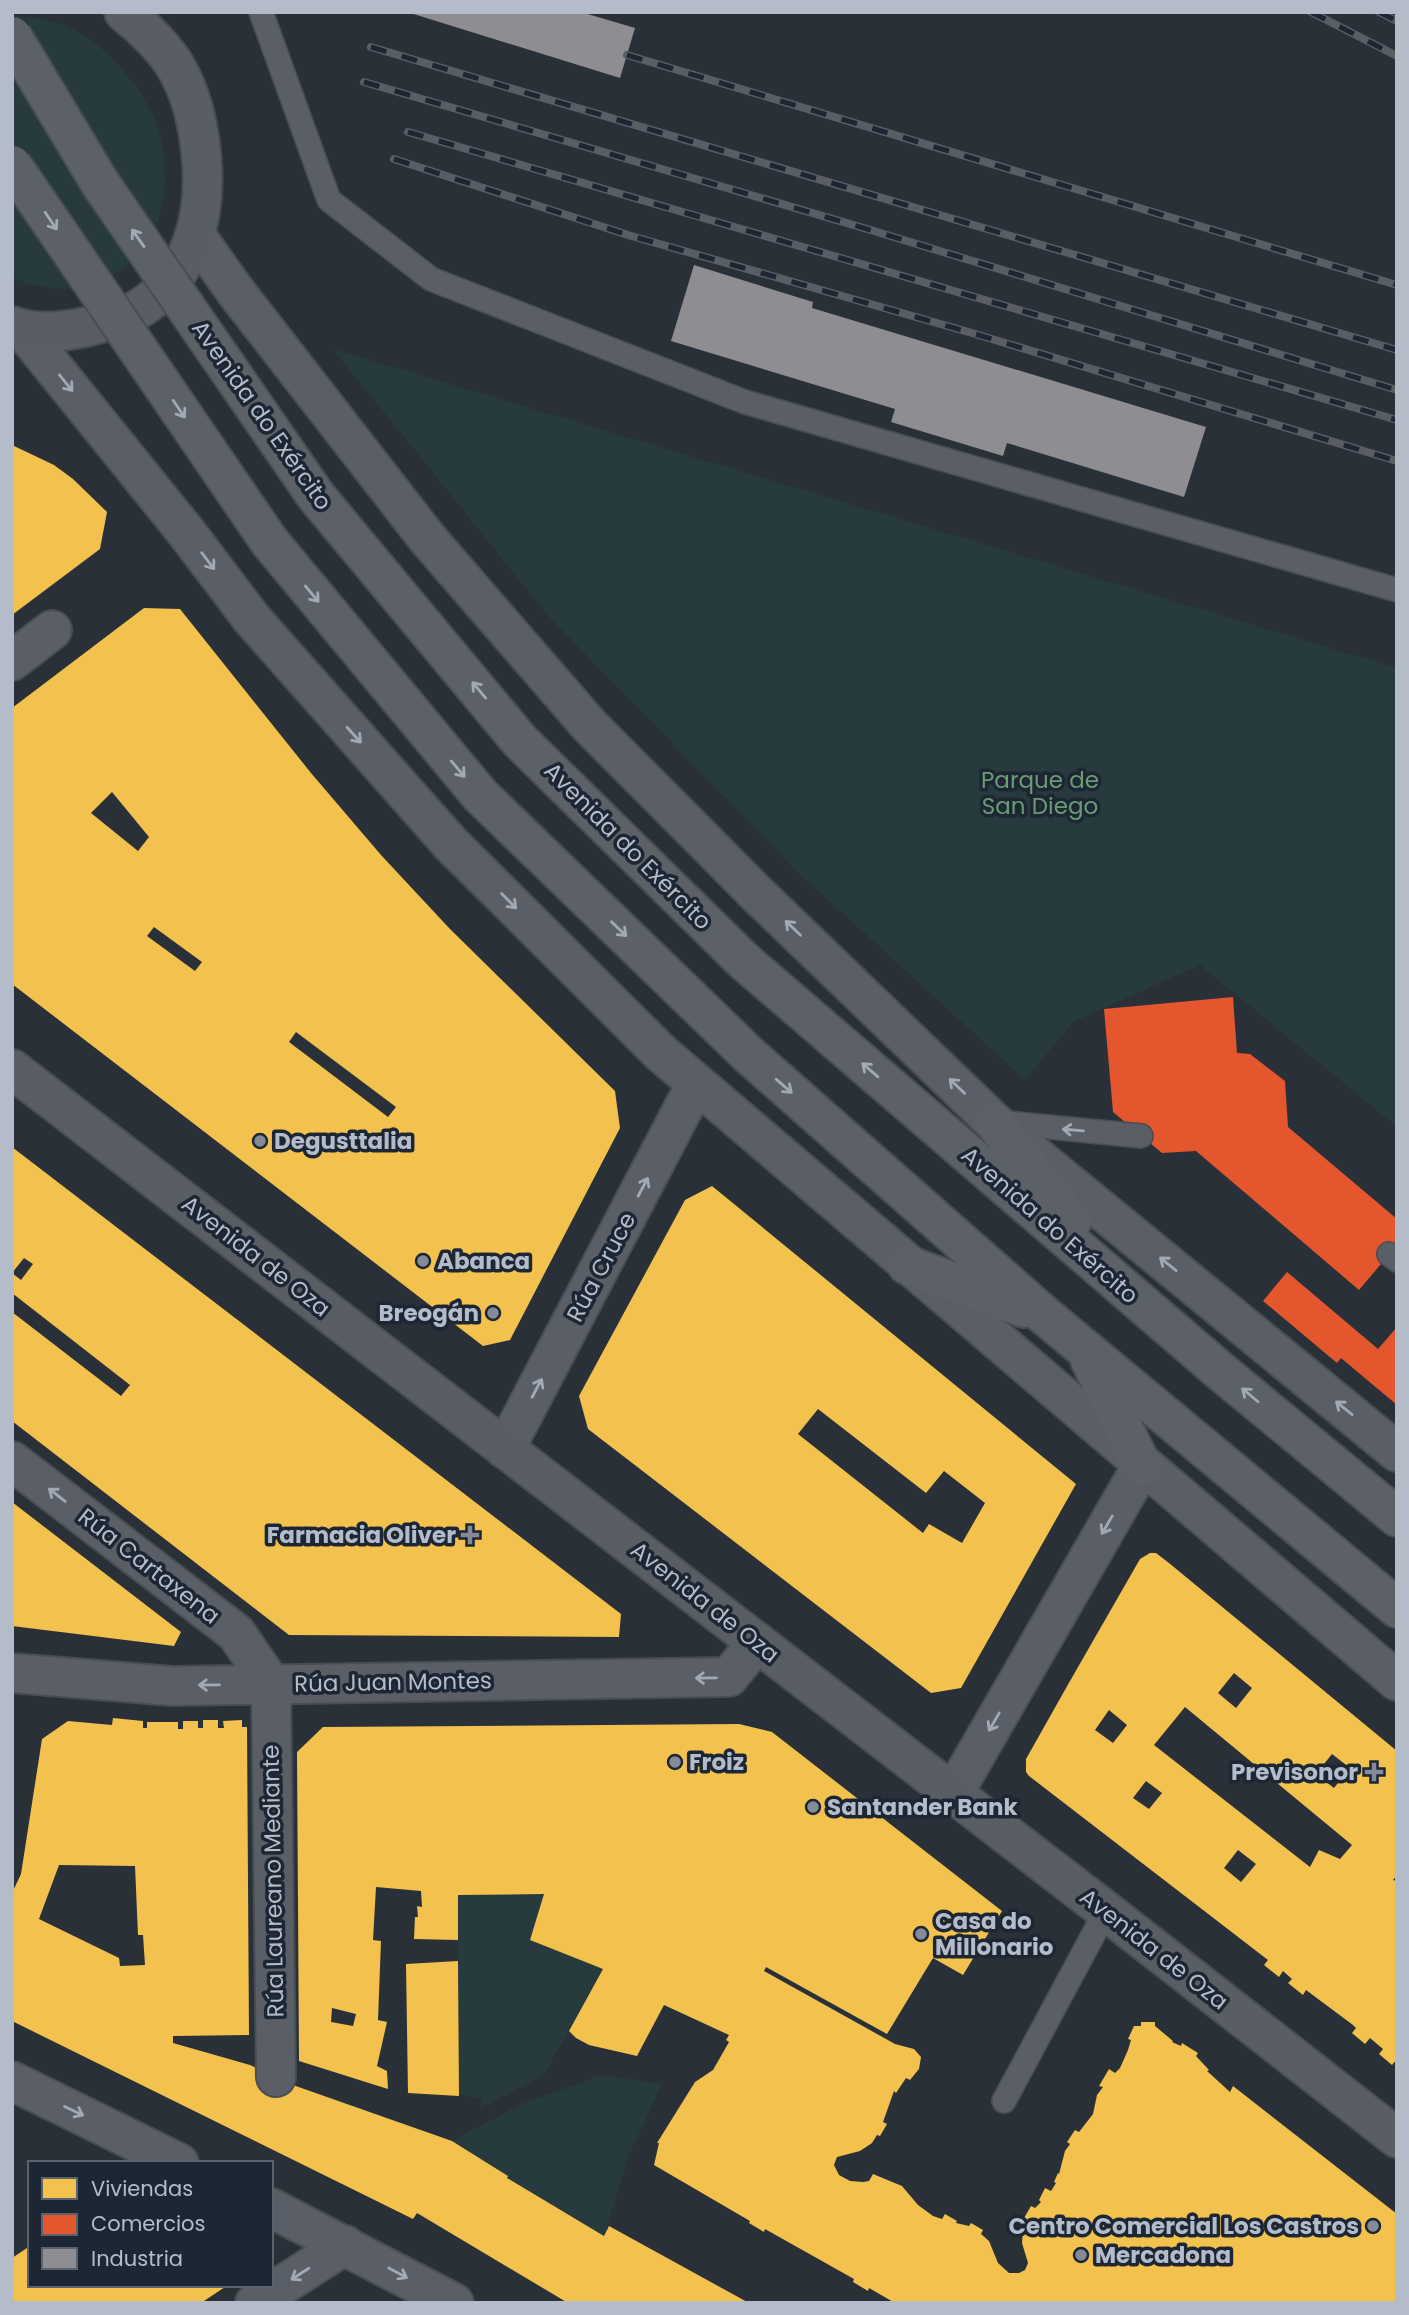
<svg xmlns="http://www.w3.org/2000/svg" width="1409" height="2315" viewBox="0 0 1409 2315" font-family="Poppins,sans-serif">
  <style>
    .green { fill: #273a3e }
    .homes { fill: #f2c14e; fill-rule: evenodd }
    .shops { fill: #e4572e }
    .industry { fill: #8d8d92 }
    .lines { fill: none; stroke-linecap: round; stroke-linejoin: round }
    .lane-casing { stroke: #484c53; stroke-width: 26 }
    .street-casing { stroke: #484c53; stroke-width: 42 }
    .secondary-casing { stroke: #484c53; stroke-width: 42 }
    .primary-casing { stroke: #484c55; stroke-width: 42 }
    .lane { stroke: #5a5e66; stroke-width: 23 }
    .street { stroke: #5a5e66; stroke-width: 38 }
    .secondary { stroke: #595d64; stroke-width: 38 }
    .primary { stroke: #5c6168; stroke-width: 38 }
    .rail-casing { stroke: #595d64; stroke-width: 8 }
    .rail { stroke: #1d2633; stroke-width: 5; stroke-dasharray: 16; stroke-linecap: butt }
    .primary-bridge-casing { stroke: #484c55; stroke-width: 42; stroke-linecap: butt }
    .primary-bridge { stroke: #5c6168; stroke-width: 38 }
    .oneway { stroke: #a2aab6 }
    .oneway2 { stroke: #a2a9b5 }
    .poi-dot { fill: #848b96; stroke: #1d2633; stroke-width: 2.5 }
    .labels { text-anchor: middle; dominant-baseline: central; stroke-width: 7; stroke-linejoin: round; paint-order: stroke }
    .street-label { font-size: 23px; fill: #b4bcc9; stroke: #1d2633 }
    .park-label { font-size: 23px; fill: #6b9a76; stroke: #1d2633 }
    .poi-label { font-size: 23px; font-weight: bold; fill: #b4bcc9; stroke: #1d2633; text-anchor: start }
  </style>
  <rect width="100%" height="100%" fill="#2a3038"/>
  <g class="green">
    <path d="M 12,16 C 32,18 51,19 69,27 C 106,44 150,95 160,134 C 173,192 162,253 104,279 C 74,293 42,291 12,277 Z"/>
    <path d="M 333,349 L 1397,668 L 1397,1127 L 1200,965 L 1073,1022 L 1025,1080 L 802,876 L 551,619 Z"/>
    <path d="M 544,1894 L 530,1940 L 603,1969 L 544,2075 L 480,2109 L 481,2098 L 459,2095 L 458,1895 Z"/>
    <path d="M 601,2075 L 662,2084 L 629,2155 L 604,2236 L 507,2178 L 507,2175 L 452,2141 L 519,2105 Z"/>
  </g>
  <g class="homes">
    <path d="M 12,445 L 54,465 L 73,479 L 107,512 L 100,549 L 12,615 Z"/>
    <path d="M 144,608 L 180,609 L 311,773 L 381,855 L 450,929 L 615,1091 L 620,1128 L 510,1340 L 483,1346 L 12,984 L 12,708 ZM 112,792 L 149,837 L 138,851 L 91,813 ZM 154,927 L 202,962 L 195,971 L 147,936 ZM 296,1032 L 396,1107 L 388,1117 L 289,1042 Z"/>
    <path d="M 12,1147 L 621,1614 L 619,1637 L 289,1635 L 12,1421 L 12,1312 L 121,1396 L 130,1385 L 12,1293 L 12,1273 L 21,1280 L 33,1264 L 24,1258 L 12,1273 Z"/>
    <path d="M 712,1186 L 1076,1484 L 961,1688 L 931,1693 L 588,1429 L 579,1396 L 685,1200 ZM 818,1409 L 926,1493 L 944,1471 L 985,1503 L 962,1543 L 929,1524 L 923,1533 L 798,1434 Z"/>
    <path d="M 12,1502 L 181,1632 L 174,1646 L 12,1626 Z"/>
    <path d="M 1150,1553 L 1156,1553 L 1169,1563 L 1397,1751 L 1397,1875 L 1393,1880 L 1397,1881 L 1397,2059 L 1392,2065 L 1379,2054 L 1383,2049 L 1370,2038 L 1365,2044 L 1352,2033 L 1356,2028 L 1353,2025 L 1306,1990 L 1303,1995 L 1288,1983 L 1292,1979 L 1283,1971 L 1279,1977 L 1264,1965 L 1268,1960 L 1029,1776 L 1026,1772 L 1026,1759 L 1070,1681 L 1140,1559 ZM 1234,1673 L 1252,1688 L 1236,1708 L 1218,1693 ZM 1185,1707 L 1352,1845 L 1340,1859 L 1319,1850 L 1310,1867 L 1154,1745 ZM 1109,1710 L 1127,1725 L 1113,1743 L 1095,1730 ZM 1332,1754 L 1350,1768 L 1334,1788 L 1316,1774 ZM 1146,1781 L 1162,1793 L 1149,1809 L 1133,1798 ZM 1238,1850 L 1256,1864 L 1241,1882 L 1224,1868 Z"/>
    <path d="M 113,1718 L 143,1721 L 143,1728 L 147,1728 L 147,1722 L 178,1722 L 178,1729 L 183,1729 L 183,1721 L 198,1721 L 198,1728 L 203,1728 L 203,1720 L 218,1720 L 218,1728 L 224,1728 L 223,1721 L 242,1720 L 242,1727 L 247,1727 L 249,2035 L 173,2036 L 173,2043 L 250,2065 L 290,2084 L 452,2141 L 508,2176 L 507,2178 L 604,2236 L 609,2226 L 749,2303 L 568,2303 L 417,2213 L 413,2219 L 12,2021 L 12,1893 L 21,1874 L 42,1739 L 68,1721 L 112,1725 ZM 59,1865 L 135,1866 L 138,1935 L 143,1935 L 145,1965 L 120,1966 L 119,1958 L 39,1919 Z"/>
    <path d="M 739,1724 L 772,1732 L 1002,1911 L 963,1975 L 933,1958 L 887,2034 L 766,1967 L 764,1971 L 895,2044 L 914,2049 L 921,2057 L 919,2069 L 910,2080 L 906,2078 L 896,2093 L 894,2091 L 883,2122 L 887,2124 L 880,2136 L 877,2135 L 872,2143 L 860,2151 L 837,2157 L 834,2165 L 839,2175 L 850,2181 L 863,2182 L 869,2181 L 873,2174 L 902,2186 L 918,2205 L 933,2216 L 942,2219 L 945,2214 L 957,2221 L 956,2223 L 969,2226 L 971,2223 L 983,2230 L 981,2234 L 989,2241 L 998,2263 L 1009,2273 L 1019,2273 L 1025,2270 L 1028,2263 L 1022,2243 L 1023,2229 L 1027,2220 L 1024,2218 L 1031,2206 L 1035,2208 L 1041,2202 L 1039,2200 L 1045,2188 L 1051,2191 L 1056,2183 L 1054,2182 L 1058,2173 L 1059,2174 L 1065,2151 L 1070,2144 L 1067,2142 L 1075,2130 L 1079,2132 L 1093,2114 L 1097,2095 L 1103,2087 L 1099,2086 L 1109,2069 L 1115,2073 L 1120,2068 L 1128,2050 L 1131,2040 L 1128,2039 L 1134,2026 L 1141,2026 L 1141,2022 L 1155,2022 L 1155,2026 L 1173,2041 L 1172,2042 L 1181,2046 L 1182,2043 L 1198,2053 L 1196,2056 L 1209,2070 L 1207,2071 L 1230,2092 L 1233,2086 L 1397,2214 L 1397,2303 L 895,2303 L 869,2288 L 868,2291 L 853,2282 L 854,2279 L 765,2229 L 764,2232 L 749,2223 L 750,2221 L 654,2165 L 659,2143 L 657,2143 L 695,2082 L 713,2070 L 729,2042 L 726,2040 L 729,2035 L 664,2005 L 637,2056 L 589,2045 L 576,2038 L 569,2031 L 603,1969 L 530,1940 L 544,1894 L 458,1895 L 458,1940 L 414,1939 L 415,1917 L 418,1917 L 417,1906 L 422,1907 L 421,1891 L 376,1887 L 373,1940 L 381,1941 L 378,2020 L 387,2022 L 377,2066 L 387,2071 L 388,2089 L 299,2061 L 297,1752 L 323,1727 ZM 332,2008 L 356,2014 L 353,2026 L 331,2022 Z"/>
    <path d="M 458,1961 L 459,2096 L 408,2093 L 406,1964 Z"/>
    <path d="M 30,2246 L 30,2285 L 228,2285 L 201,2303 L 12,2303 L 12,2258 Z"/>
  </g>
  <g class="shops">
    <path d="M 1233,997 L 1237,1053 L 1250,1054 L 1285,1081 L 1288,1127 L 1397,1219 L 1397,1245 L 1359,1290 L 1196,1151 L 1162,1153 L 1113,1112 L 1104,1009 Z"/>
    <path d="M 1287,1272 L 1378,1349 L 1397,1327 L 1397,1405 L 1341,1358 L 1337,1363 L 1263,1301 Z"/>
  </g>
  <g class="industry">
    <path d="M 407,12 L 581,12 L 635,28 L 620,78 Z"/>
    <path d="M 694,265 L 813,302 L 812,308 L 1206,427 L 1184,497 L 1007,443 L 1003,456 L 891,422 L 895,409 L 671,341 Z"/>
  </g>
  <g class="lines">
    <g class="lane-casing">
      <g id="lane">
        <path d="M 261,12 L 329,200 L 431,279 L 745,402 L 1397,590"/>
        <path d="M 998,1122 L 1141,1136"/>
        <path d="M 1389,1254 L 1397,1260"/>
        <path d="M 1004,2101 L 1106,1911"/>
      </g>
    </g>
    <g class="street-casing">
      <g id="street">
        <path d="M 196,236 L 236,292 L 427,538 L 589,725 L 757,894 L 994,1122 L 1397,1452"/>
        <path d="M 23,330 L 186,532 L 252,619 L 450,843 L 661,1053 L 1397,1681"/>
        <path d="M 12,661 L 52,630"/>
        <path d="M 505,1449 L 696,1084"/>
        <path d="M 12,1461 L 236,1633 L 271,1684 L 276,2077"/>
        <path d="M 12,1673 L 172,1686 L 729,1677 L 757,1642"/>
        <path d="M 953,1794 L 1142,1466"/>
        <path d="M 12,2081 L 179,2163"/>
        <path d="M 271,2208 L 454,2303"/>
        <path d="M 255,2303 L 345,2245"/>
      </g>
    </g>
    <g class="secondary-casing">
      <g id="secondary">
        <path d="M 12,326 C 39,336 74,331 101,323 C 111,320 123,318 132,313 C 192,280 208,216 201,152 C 198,124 192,96 178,71 C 167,50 143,27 124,12"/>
        <path d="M 12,1069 L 1106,1911 L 1397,2138"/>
      </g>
    </g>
    <g class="primary-casing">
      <g id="primary">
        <path d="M 316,496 L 520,741 L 744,961 L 1219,1370 L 1397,1517"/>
        <path d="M 269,541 L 480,795 L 749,1055 L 1044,1315 L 1397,1608"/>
        <path d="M 994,1122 L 1072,1221"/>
        <path d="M 907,1265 L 1024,1308"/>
        <path d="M 1090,1360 L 1142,1466"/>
      </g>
    </g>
    <use href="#lane" class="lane"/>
    <use href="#street" class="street"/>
    <use href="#secondary" class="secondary"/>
    <use href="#primary" class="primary"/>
    <g class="rail-casing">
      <g id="rail">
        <path d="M 1311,12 L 1397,56"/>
        <path d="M 1379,12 L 1397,21"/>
        <path d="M 371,47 L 1397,350"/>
        <path d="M 627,55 L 1397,285"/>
        <path d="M 364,82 L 874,231 L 1397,390"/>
        <path d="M 408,132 L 1397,420"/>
        <path d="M 394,159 L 628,235 L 972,333 L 1397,461"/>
      </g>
    </g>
    <use href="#rail" class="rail"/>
    <g class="primary-bridge-casing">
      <g id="primary-bridge">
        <path d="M 12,36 L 100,183 L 316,496"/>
        <path d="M 12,165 L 269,541"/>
      </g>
    </g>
    <use href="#primary-bridge" class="primary-bridge"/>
  </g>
  <defs><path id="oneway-shaft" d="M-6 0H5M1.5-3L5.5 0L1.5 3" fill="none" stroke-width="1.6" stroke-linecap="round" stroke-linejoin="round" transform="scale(1.75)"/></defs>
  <g class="oneway">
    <use href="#oneway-shaft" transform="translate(51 221) rotate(56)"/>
    <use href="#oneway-shaft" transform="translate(138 238) rotate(-125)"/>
    <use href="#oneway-shaft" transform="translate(179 409) rotate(56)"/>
    <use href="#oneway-shaft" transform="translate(312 594) rotate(50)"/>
    <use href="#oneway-shaft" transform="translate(479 690) rotate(-130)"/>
    <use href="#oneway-shaft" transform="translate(458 769) rotate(50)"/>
    <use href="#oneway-shaft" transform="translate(619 929) rotate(44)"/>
    <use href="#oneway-shaft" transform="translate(870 1070) rotate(-139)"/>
    <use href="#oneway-shaft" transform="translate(784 1086) rotate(41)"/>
    <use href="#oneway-shaft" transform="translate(1250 1395) rotate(-140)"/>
  </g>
  <g class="oneway2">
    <use href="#oneway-shaft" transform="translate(66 383) rotate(51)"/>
    <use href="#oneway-shaft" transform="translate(208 561) rotate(53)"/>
    <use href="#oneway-shaft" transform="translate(354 735) rotate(48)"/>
    <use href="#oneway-shaft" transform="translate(509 901) rotate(45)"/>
    <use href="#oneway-shaft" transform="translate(793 928) rotate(-136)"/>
    <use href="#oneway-shaft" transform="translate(957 1086) rotate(-136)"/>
    <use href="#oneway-shaft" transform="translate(1073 1130) rotate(-175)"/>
    <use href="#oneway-shaft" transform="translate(643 1187) rotate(-62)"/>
    <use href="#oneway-shaft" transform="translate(1168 1264) rotate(-141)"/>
    <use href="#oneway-shaft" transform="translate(537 1388) rotate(-62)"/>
    <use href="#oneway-shaft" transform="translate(1344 1408) rotate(-141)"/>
    <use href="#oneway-shaft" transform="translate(57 1495) rotate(-142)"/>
    <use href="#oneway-shaft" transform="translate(1107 1525) rotate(120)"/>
    <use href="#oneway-shaft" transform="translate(706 1678) rotate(179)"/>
    <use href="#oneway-shaft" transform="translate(209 1685) rotate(179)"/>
    <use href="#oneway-shaft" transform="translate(994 1722) rotate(120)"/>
    <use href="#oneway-shaft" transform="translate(74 2111) rotate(26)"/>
    <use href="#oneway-shaft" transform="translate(398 2273) rotate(28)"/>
    <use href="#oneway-shaft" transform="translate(300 2274) rotate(147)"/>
  </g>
  <g class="poi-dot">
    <circle cx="260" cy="1141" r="7"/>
    <circle cx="423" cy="1261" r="7"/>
    <circle cx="493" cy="1313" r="7"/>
    <path d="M466.5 1524.5h7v7h7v7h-7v7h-7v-7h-7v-7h7z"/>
    <circle cx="675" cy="1762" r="7"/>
    <path d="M1370.5 1761.5h7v7h7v7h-7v7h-7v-7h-7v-7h7z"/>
    <circle cx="813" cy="1807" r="7"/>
    <circle cx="921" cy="1934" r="7"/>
    <circle cx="1373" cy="2226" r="7"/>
    <circle cx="1081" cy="2255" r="7"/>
  </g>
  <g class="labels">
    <g class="street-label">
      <text transform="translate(262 415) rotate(55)">Avenida do Exército</text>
      <text transform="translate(628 846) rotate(45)">Avenida do Exército</text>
      <text transform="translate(1050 1225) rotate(41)">Avenida do Exército</text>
      <text transform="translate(256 1256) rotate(38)">Avenida de Oza</text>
      <text transform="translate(601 1267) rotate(-62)">Rúa Cruce</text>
      <text transform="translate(149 1566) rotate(38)">Rúa Cartaxena</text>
      <text transform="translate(705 1602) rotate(38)">Avenida de Oza</text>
      <text transform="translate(393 1682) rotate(-1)">Rúa Juan Montes</text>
      <text transform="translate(273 1881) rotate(-91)">Rúa Laureano Mediante</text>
      <text transform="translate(1154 1949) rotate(38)">Avenida de Oza</text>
    </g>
    <g class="park-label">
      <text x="1040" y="780">Parque de<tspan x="1040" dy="26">San Diego</tspan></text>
    </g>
    <g class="poi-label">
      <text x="274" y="1141">Degusttalia</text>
      <text x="437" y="1261">Abanca</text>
      <text x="479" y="1313" text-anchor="end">Breogán</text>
      <text x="456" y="1535" text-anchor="end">Farmacia Oliver</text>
      <text x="689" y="1762">Froiz</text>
      <text x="1358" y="1772" text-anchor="end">Previsonor</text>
      <text x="827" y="1807">Santander Bank</text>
      <text x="935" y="1921">Casa do<tspan x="935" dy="26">Millonario</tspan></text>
      <text x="1359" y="2226" text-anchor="end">Centro Comercial Los Castros</text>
      <text x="1095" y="2255">Mercadona</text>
    </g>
  </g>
  <rect width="1409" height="2315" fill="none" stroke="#b4bcc9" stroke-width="28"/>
  <rect x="28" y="2161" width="245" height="126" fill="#1d2633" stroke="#59626f" stroke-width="2"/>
  <rect x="42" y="2178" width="35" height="21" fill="#f2c14e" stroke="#59626f" stroke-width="2"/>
  <text x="91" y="2196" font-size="21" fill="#b4bcc9">Viviendas</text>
  <rect x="42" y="2214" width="35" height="21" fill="#e4572e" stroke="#59626f" stroke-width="2"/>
  <text x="91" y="2231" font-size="21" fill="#b4bcc9">Comercios</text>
  <rect x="42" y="2248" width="35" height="21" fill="#8d8d92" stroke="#59626f" stroke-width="2"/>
  <text x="91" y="2266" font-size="21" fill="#b4bcc9">Industria</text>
</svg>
